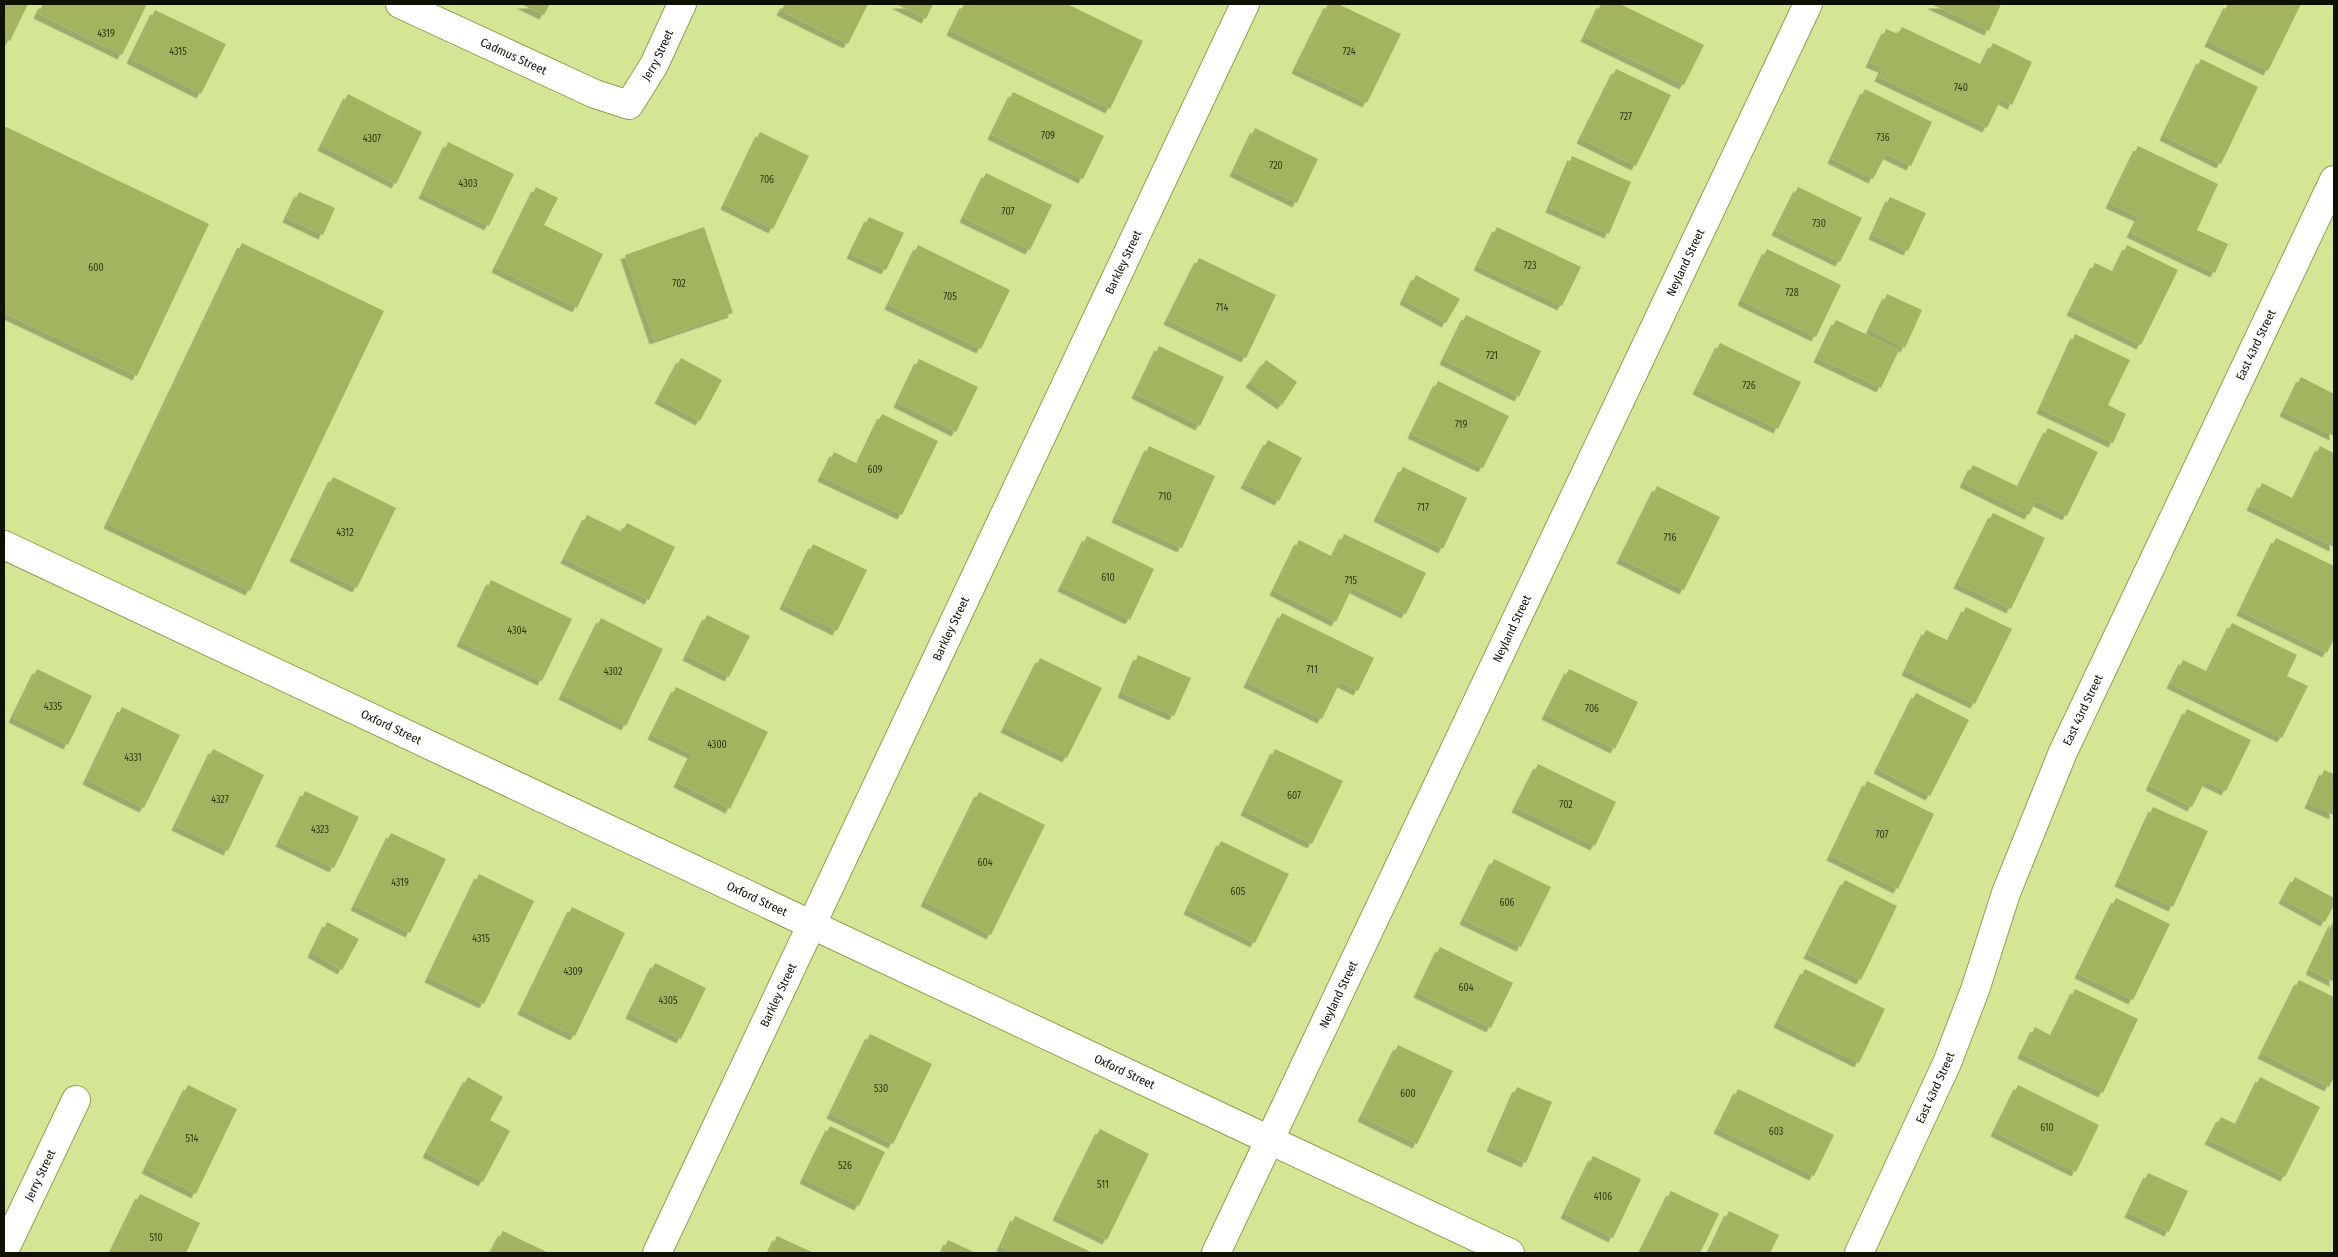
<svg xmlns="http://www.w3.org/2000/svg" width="2338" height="1257" viewBox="0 0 2338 1257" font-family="'Fira Sans Condensed',sans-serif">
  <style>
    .building { fill: #a2b461; filter: url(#shadow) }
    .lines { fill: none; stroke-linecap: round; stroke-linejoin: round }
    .minor-casing { stroke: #8fa051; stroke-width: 30 }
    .minor { stroke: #fff; stroke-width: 28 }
    .labels { text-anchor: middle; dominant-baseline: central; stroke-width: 4; stroke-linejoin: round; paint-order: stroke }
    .number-label { font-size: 10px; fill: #323a18 }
    .street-label { font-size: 12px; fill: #0d1200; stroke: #faffef }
  </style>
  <defs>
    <filter id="shadow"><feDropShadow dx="-4.5" dy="4.5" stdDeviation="0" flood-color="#0004"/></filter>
  </defs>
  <rect width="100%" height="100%" fill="#d3e694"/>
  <g class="building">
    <path d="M 4,4 L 28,4 L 10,41 L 4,38 Z"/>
    <path d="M 43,4 L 147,4 L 122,55 L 38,14 Z"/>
    <path d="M 521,4 L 550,4 L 544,15 Z"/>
    <path d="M 785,4 L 868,4 L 848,44 L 781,11 Z"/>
    <path d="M 896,4 L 933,4 L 926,19 Z"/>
    <path d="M 964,4 L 1067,4 L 1143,41 L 1110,109 L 951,31 Z"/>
    <path d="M 1328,4 L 1338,4 L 1401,34 L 1367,103 L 1296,69 Z"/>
    <path d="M 1601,4 L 1620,4 L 1704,45 L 1684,85 L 1585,37 Z"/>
    <path d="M 1931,4 L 2001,4 L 1989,31 Z"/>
    <path d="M 2228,4 L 2301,4 L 2268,71 L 2209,42 Z"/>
    <path d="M 155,10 L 226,44 L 201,94 L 131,59 Z"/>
    <path d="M 1902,27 L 1982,65 L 1993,43 L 2032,62 L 2012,105 L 2001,99 L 1987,128 L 1879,77 L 1883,68 L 1870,63 L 1886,29 L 1898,34 Z"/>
    <path d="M 2201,59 L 2258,87 L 2221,164 L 2164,136 Z"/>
    <path d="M 1616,69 L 1671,95 L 1636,166 L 1581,139 Z"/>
    <path d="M 1865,89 L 1932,122 L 1911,166 L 1886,154 L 1873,179 L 1832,159 Z"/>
    <path d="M 1013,92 L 1104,136 L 1083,179 L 992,135 Z"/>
    <path d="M 348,94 L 422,132 L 396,184 L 322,146 Z"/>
    <path d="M 4,126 L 209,224 L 137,376 L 4,313 Z"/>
    <path d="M 1255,128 L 1318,159 L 1297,203 L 1234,172 Z"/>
    <path d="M 760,132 L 809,156 L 773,229 L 725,205 Z"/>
    <path d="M 448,142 L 514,174 L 489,226 L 423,194 Z"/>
    <path d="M 2138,146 L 2218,184 L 2197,230 L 2228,244 L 2215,273 L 2131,233 L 2139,217 L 2110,204 Z"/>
    <path d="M 1572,156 L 1631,182 L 1609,234 L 1550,208 Z"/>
    <path d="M 986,173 L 1052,205 L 1030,250 L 964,218 Z"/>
    <path d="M 536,187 L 558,198 L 544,225 L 603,254 L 577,308 L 496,268 Z"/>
    <path d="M 1798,187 L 1862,218 L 1840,262 L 1776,231 Z"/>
    <path d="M 299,192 L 335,208 L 323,235 L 287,218 Z"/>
    <path d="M 1890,197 L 1926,213 L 1908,251 L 1873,235 Z"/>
    <path d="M 869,217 L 904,233 L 886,270 L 851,254 Z"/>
    <path d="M 704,227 L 733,313 L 654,340 L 625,255 Z"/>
    <path d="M 1497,227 L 1581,267 L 1562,306 L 1478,266 Z"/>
    <path d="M 242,243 L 384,311 L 250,591 L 108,524 Z"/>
    <path d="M 918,245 L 1010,290 L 981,349 L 889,305 Z"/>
    <path d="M 2127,245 L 2178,270 L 2141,345 L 2071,311 L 2095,263 L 2114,272 Z"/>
    <path d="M 1767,249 L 1841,285 L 1816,337 L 1742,301 Z"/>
    <path d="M 1199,258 L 1276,295 L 1246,358 L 1168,320 Z"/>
    <path d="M 1416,275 L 1460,299 L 1446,323 L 1404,300 Z"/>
    <path d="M 1887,294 L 1922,310 L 1905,348 L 1870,330 Z"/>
    <path d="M 1466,315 L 1541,351 L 1519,397 L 1444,360 Z"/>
    <path d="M 1836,320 L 1899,350 L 1881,388 L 1818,358 Z"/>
    <path d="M 2075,334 L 2130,360 L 2108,405 L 2126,414 L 2113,443 L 2041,409 Z"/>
    <path d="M 1720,343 L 1801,382 L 1778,429 L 1697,390 Z"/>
    <path d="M 1159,346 L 1224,377 L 1200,426 L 1136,394 Z"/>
    <path d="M 681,358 L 722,380 L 700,421 L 659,399 Z"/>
    <path d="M 919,359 L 978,387 L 956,432 L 898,403 Z"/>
    <path d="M 1266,360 L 1297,382 L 1282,405 L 1250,383 Z"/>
    <path d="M 2301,377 L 2334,394 L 2334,436 L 2284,412 Z"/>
    <path d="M 1438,381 L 1509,416 L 1483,468 L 1412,434 Z"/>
    <path d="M 882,414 L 938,441 L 902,515 L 822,477 L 834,452 L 858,464 Z"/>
    <path d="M 2048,428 L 2098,452 L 2067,516 L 2036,501 L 2029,515 L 1964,483 L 1973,465 L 2019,487 Z"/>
    <path d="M 1268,440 L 1302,458 L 1279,501 L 1245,484 Z"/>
    <path d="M 1149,446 L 1215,476 L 1182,548 L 1116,518 Z"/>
    <path d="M 2320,446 L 2334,453 L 2334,547 L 2251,506 L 2262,483 L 2294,499 Z"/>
    <path d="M 1403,467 L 1467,498 L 1443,549 L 1378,517 Z"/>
    <path d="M 333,477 L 396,508 L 357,588 L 294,557 Z"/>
    <path d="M 1657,486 L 1720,517 L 1684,590 L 1621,559 Z"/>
    <path d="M 1993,513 L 2045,538 L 2011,609 L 1958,584 Z"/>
    <path d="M 587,515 L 622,532 L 627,523 L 675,547 L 649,600 L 565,559 Z"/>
    <path d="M 1344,534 L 1426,573 L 1406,614 L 1352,588 L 1336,622 L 1274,591 L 1299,540 L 1333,557 Z"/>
    <path d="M 1087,536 L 1154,569 L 1130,620 L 1062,587 Z"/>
    <path d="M 2276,538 L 2334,566 L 2334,639 L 2327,653 L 2241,611 Z"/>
    <path d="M 813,544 L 867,570 L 837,631 L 784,605 Z"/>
    <path d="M 491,580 L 572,619 L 542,681 L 461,642 Z"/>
    <path d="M 1966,607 L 2012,629 L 1975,704 L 1906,671 L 1926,630 L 1949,641 Z"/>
    <path d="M 1282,613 L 1374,658 L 1358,691 L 1340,682 L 1322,719 L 1248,683 Z"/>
    <path d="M 707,615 L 750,636 L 729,677 L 687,656 Z"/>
    <path d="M 601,618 L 663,649 L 626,726 L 563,695 Z"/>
    <path d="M 2232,623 L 2297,655 L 2287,676 L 2308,686 L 2282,738 L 2171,684 L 2183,660 L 2208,672 Z"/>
    <path d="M 1138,655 L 1191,678 L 1174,716 L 1122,693 Z"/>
    <path d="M 1040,658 L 1102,688 L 1067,758 L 1005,728 Z"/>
    <path d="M 37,669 L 92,696 L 68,745 L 13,718 Z"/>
    <path d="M 1569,669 L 1638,702 L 1615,749 L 1546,715 Z"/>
    <path d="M 676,687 L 768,732 L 730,809 L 678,783 L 692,754 L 652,735 Z"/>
    <path d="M 1916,693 L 1969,720 L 1930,796 L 1878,769 Z"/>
    <path d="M 122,707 L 180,735 L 144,808 L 87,780 Z"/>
    <path d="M 2187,709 L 2251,740 L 2226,791 L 2205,781 L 2192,807 L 2150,786 Z"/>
    <path d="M 213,749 L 264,775 L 228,851 L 176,826 Z"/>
    <path d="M 1275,749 L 1343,781 L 1312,844 L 1245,811 Z"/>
    <path d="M 1538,764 L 1616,802 L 1595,846 L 1516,808 Z"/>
    <path d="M 2324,770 L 2334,774 L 2334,815 L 2309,804 Z"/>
    <path d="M 1867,781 L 1934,814 L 1898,889 L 1831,856 Z"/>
    <path d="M 305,791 L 359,817 L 334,868 L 280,842 Z"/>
    <path d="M 979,792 L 1045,825 L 991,935 L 925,902 Z"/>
    <path d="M 2153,807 L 2208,831 L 2173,907 L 2119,882 Z"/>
    <path d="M 391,833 L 446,859 L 410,933 L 355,906 Z"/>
    <path d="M 1221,841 L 1289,874 L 1255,943 L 1188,910 Z"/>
    <path d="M 1494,859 L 1551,887 L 1521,947 L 1464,920 Z"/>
    <path d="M 479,874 L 534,901 L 484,1004 L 429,978 Z"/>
    <path d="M 2295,877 L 2334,898 L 2334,905 L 2325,922 L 2283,899 Z"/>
    <path d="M 1845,880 L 1897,906 L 1861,980 L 1808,954 Z"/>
    <path d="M 2116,898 L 2170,924 L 2133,1000 L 2079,974 Z"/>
    <path d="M 572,907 L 625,933 L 575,1036 L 522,1010 Z"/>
    <path d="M 2334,920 L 2334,982 L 2310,970 Z"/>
    <path d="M 327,922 L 359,939 L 342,970 L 312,953 Z"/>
    <path d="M 1440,947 L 1513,983 L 1491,1028 L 1418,993 Z"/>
    <path d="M 655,963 L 706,988 L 681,1039 L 630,1014 Z"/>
    <path d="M 1805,969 L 1885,1009 L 1859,1063 L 1778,1023 Z"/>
    <path d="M 2299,980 L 2334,997 L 2334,1077 L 2329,1087 L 2262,1054 Z"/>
    <path d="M 2075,989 L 2138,1019 L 2103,1093 L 2022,1054 L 2035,1027 L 2052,1036 Z"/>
    <path d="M 870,1034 L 932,1064 L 893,1144 L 831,1114 Z"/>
    <path d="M 1398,1045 L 1453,1071 L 1417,1144 L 1362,1117 Z"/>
    <path d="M 468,1077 L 503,1097 L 490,1120 L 510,1131 L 483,1182 L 427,1153 Z"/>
    <path d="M 2260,1077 L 2320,1107 L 2285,1177 L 2209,1140 L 2221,1117 L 2237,1125 Z"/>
    <path d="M 188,1085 L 237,1109 L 196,1194 L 146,1169 Z"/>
    <path d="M 2018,1085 L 2099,1125 L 2076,1172 L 1995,1132 Z"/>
    <path d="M 1517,1087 L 1552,1102 L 1526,1163 L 1491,1147 Z"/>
    <path d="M 1738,1089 L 1834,1135 L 1814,1176 L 1718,1129 Z"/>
    <path d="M 830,1126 L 885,1152 L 859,1206 L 804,1179 Z"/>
    <path d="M 1100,1129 L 1149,1154 L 1107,1240 L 1057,1216 Z"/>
    <path d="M 1593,1156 L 1641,1179 L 1613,1238 L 1565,1214 Z"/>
    <path d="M 2148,1173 L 2188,1191 L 2169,1232 L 2129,1213 Z"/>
    <path d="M 1671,1191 L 1719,1214 L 1700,1253 L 1641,1252 Z"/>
    <path d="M 140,1194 L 200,1223 L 186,1253 L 111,1253 Z"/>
    <path d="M 1729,1211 L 1779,1235 L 1770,1253 L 1715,1253 L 1710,1251 Z"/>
    <path d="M 1015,1216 L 1093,1253 L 1015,1253 L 1001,1247 Z"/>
    <path d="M 503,1231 L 549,1253 L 491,1253 Z"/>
    <path d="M 777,1236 L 814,1253 L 769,1253 Z"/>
    <path d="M 948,1240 L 976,1253 L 942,1253 Z"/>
  </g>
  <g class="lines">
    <g class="minor-casing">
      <g id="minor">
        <path id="s1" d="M 400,4 L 595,94 L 629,105 L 654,65 L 682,4"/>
        <path id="s2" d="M 4,545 L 1510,1253"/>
        <path id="s3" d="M 4,1251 L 76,1100"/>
        <path id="s4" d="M 657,1253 L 1245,4"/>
        <path id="s5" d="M 1216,1253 L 1808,4"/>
        <path id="s6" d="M 1859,1253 L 1947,1063 L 1975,990 L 2006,893 L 2063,752 L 2334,180"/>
      </g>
    </g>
    <use href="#minor" class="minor"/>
  </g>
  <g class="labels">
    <g class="number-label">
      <text x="106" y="34">4319</text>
      <text x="178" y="52">4315</text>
      <text x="1349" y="52">724</text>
      <text x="1961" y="88">740</text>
      <text x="1626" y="117">727</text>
      <text x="1048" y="136">709</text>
      <text x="1883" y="138">736</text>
      <text x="372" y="139">4307</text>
      <text x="1276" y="166">720</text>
      <text x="767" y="180">706</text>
      <text x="468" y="184">4303</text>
      <text x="1008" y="212">707</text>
      <text x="1819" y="224">730</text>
      <text x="1530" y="266">723</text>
      <text x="96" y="268">600</text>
      <text x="679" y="284">702</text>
      <text x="1792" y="293">728</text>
      <text x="950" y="297">705</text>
      <text x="1222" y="308">714</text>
      <text x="1492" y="356">721</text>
      <text x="1749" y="386">726</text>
      <text x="1461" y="425">719</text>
      <text x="875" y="470">609</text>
      <text x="1165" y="497">710</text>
      <text x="1423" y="508">717</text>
      <text x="345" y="533">4312</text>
      <text x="1670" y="538">716</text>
      <text x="1108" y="578">610</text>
      <text x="1351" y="581">715</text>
      <text x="517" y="631">4304</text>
      <text x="1312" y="670">711</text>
      <text x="613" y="672">4302</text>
      <text x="53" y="707">4335</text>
      <text x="1592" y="709">706</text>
      <text x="717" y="745">4300</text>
      <text x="133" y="758">4331</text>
      <text x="1294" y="796">607</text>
      <text x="220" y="800">4327</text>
      <text x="1566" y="805">702</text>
      <text x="320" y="830">4323</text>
      <text x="1882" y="835">707</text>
      <text x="985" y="863">604</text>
      <text x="400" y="883">4319</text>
      <text x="1238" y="892">605</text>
      <text x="1507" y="903">606</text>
      <text x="481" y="939">4315</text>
      <text x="573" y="972">4309</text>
      <text x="1466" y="988">604</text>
      <text x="668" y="1001">4305</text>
      <text x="881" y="1089">530</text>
      <text x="1408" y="1094">600</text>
      <text x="2047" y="1128">610</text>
      <text x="1776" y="1132">603</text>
      <text x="192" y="1139">514</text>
      <text x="845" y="1166">526</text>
      <text x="1103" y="1185">511</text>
      <text x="1603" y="1197">4106</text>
      <text x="156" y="1238">510</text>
    </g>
    <g class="street-label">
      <text stroke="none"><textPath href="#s1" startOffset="308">Jerry Street</textPath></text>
      <text stroke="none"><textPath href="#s1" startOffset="125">Cadmus Street</textPath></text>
      <text stroke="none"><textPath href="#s4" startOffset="1095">Barkley Street</textPath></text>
      <text stroke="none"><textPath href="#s5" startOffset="1096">Neyland Street</textPath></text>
      <text stroke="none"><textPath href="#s6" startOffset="992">East 43rd Street</textPath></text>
      <text stroke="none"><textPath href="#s4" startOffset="690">Barkley Street</textPath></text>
      <text stroke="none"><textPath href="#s5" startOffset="691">Neyland Street</textPath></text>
      <text stroke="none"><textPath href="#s6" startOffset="588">East 43rd Street</textPath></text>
      <text stroke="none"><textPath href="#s2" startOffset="428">Oxford Street</textPath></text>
      <text stroke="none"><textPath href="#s2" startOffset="832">Oxford Street</textPath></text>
      <text stroke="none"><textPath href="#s4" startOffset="285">Barkley Street</textPath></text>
      <text stroke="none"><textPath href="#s5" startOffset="286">Neyland Street</textPath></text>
      <text stroke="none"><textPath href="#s2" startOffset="1238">Oxford Street</textPath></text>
      <text stroke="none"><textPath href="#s6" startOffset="182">East 43rd Street</textPath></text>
      <text stroke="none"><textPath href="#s3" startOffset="84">Jerry Street</textPath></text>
    </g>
  </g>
  <rect width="2338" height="1257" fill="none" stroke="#0d1200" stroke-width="10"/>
</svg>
